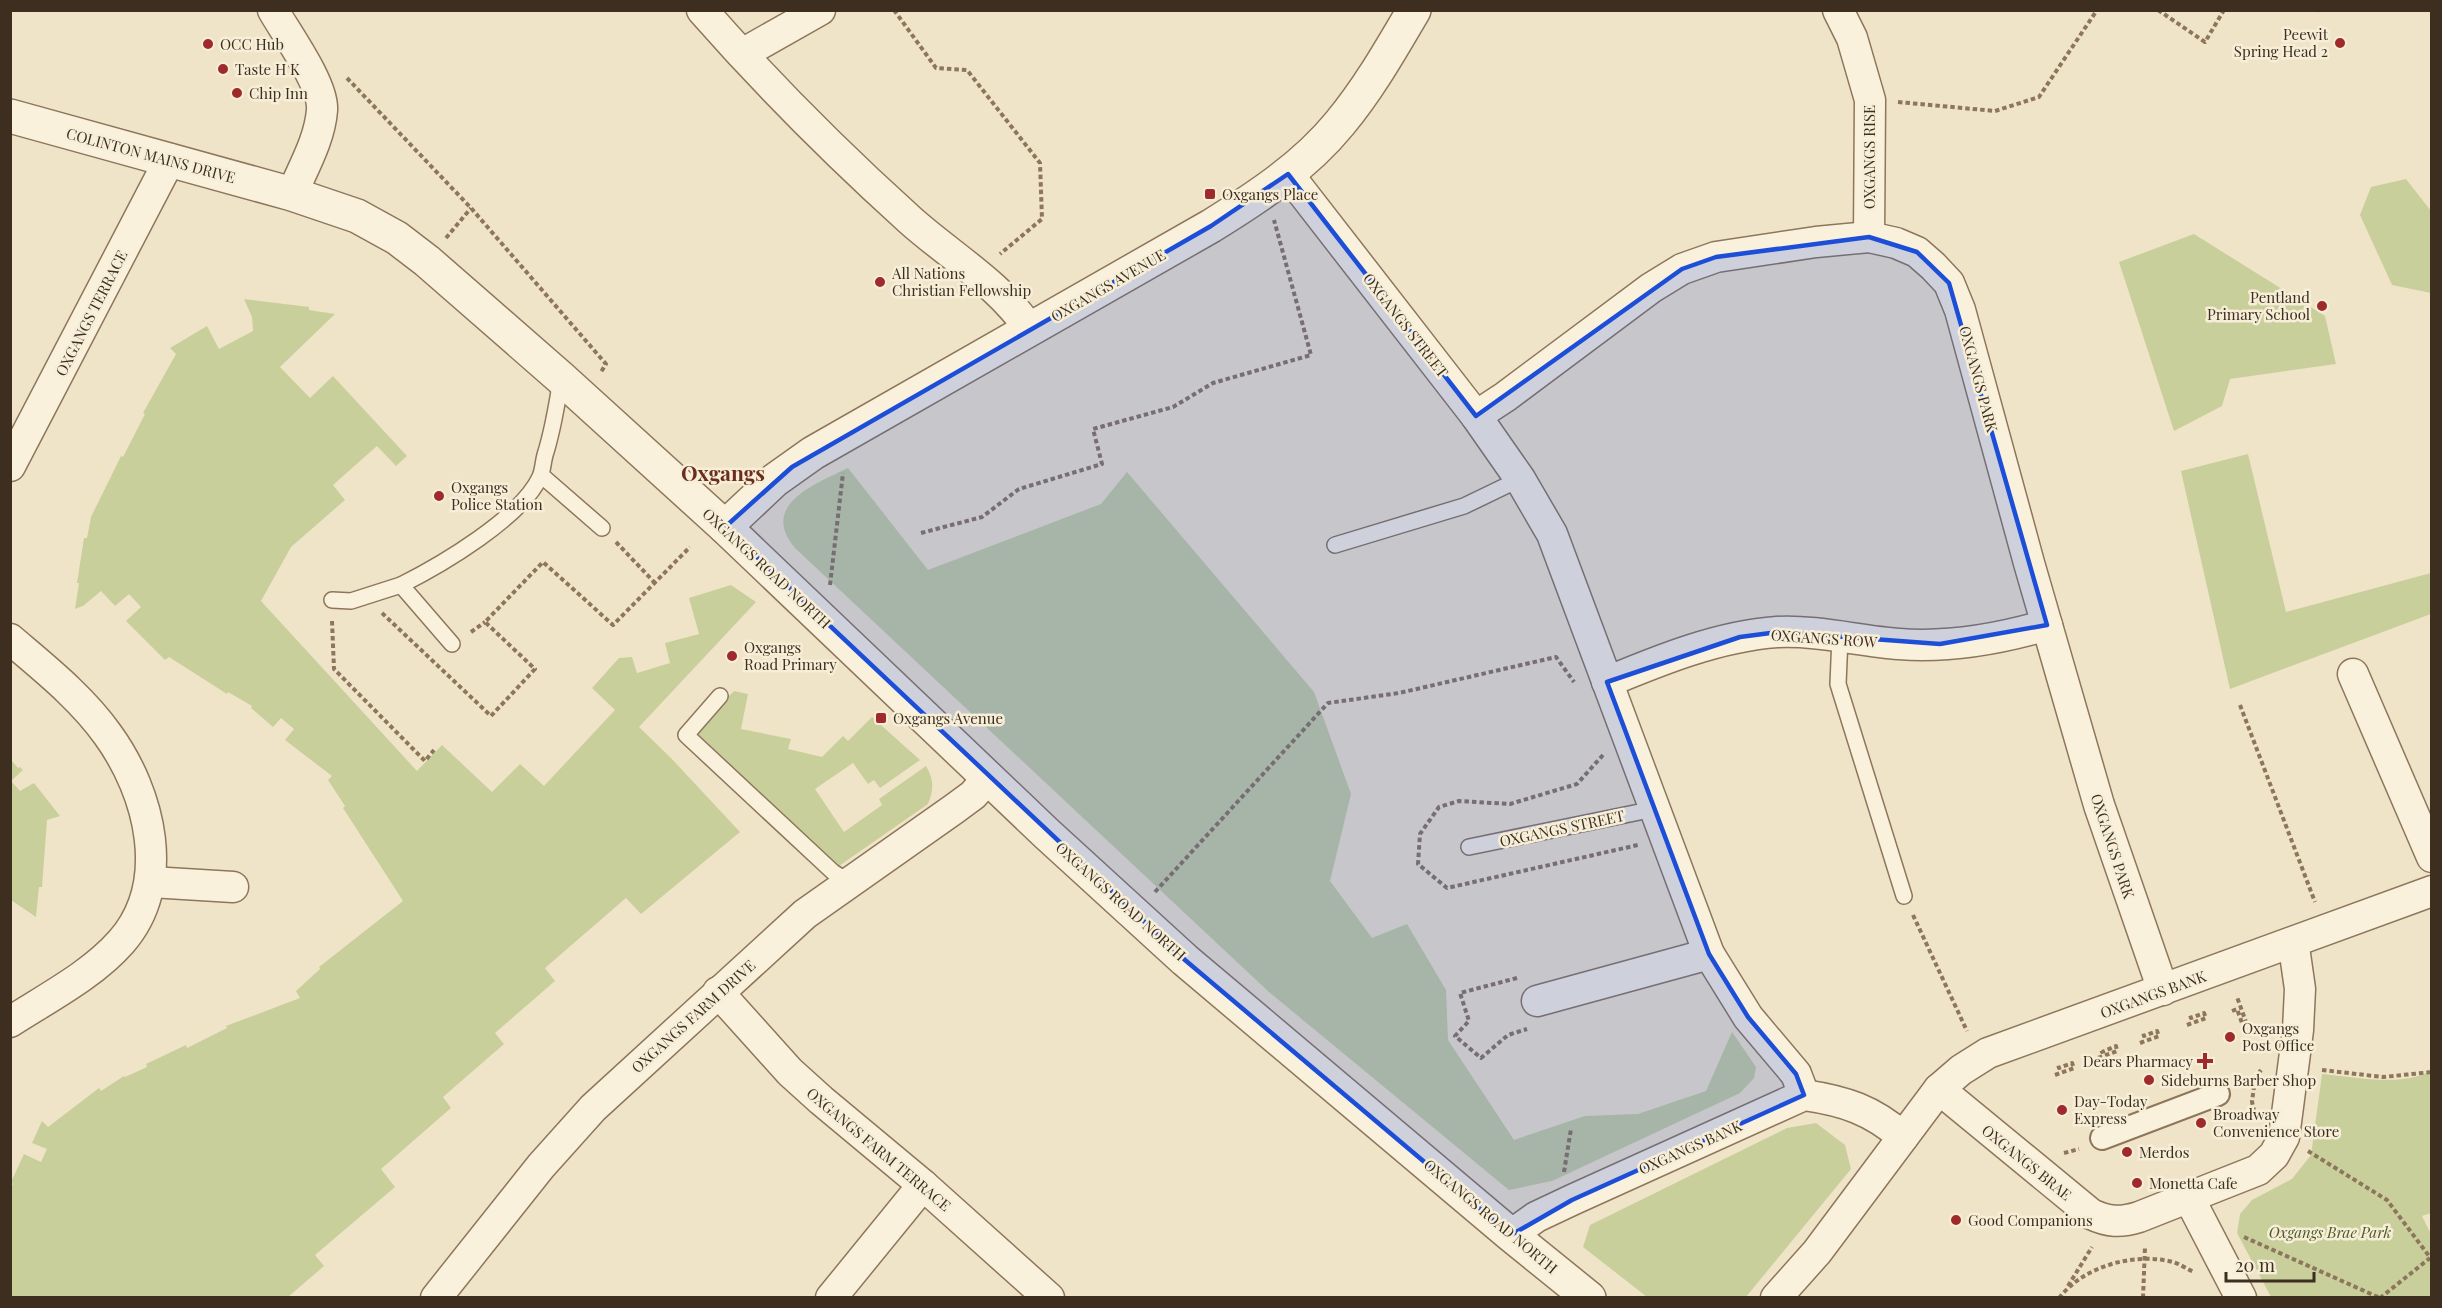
<svg xmlns="http://www.w3.org/2000/svg" width="2442" height="1308" viewBox="0 0 2442 1308" font-family="'Playfair Display',serif">
  <style>
    .green { fill: #c9cf9b }
    .lines { fill: none; stroke-linecap: round; stroke-linejoin: round }
    .service-casing { stroke: #8d765c; stroke-width: 18 }
    .pedestrian-casing { stroke: #8d765c; stroke-width: 26 }
    .minor-casing { stroke: #8d765c; stroke-width: 33 }
    .tertiary-casing { stroke: #8d765c; stroke-width: 36 }
    .path { stroke: #8d765c; stroke-width: 4; stroke-dasharray: 4.5 3; stroke-linecap: butt }
    .service { stroke: #faf1dc; stroke-width: 15 }
    .pedestrian { stroke: #faf1dc; stroke-width: 22 }
    .minor { stroke: #faf1dc; stroke-width: 30 }
    .tertiary { stroke: #faf1dc; stroke-width: 33 }
    .marked { fill: #1d4ed8; fill-opacity: 0.2; stroke: #1d4ed8; stroke-width: 4.5; stroke-linejoin: round }
    .poi-dot { fill: #9e2a2b; stroke: #f7eed8; stroke-width: 2 }
    .labels { text-anchor: middle; dominant-baseline: central; stroke-width: 5; stroke-linejoin: round; paint-order: stroke }
    .poi-label { font-size: 15px; fill: #3d2e20; stroke: #f7eed8; text-anchor: start }
    .street-label { font-size: 15px; fill: #3d2e20; stroke: #f7eed8 }
    .park-label { font-size: 15px; font-style: italic; fill: #4d5a26; stroke: #f7eed8 }
    .district-label { font-size: 21px; font-weight: bold; fill: #6b2e1e; stroke: #f7eed8 }
  </style>
  <rect width="100%" height="100%" fill="#f0e4c8"/>
  <g class="green">
    <path d="M 2406,179 L 2431,211 L 2431,293 L 2392,285 L 2360,215 L 2371,187 Z"/>
    <path d="M 2194,234 L 2325,316 L 2336,364 L 2230,379 L 2222,406 L 2174,431 L 2119,262 Z"/>
    <path d="M 244,299 L 309,307 L 309,310 L 335,314 L 280,367 L 310,398 L 333,376 L 407,456 L 396,466 L 377,446 L 333,485 L 345,500 L 291,547 L 261,601 L 417,771 L 442,745 L 492,792 L 520,764 L 544,786 L 615,710 L 592,688 L 619,658 L 632,657 L 637,673 L 670,663 L 665,643 L 699,634 L 689,598 L 731,585 L 756,602 L 639,727 L 671,758 L 740,832 L 641,914 L 626,898 L 545,968 L 555,981 L 495,1033 L 504,1044 L 443,1097 L 451,1108 L 381,1169 L 395,1187 L 315,1255 L 324,1266 L 288,1297 L 11,1297 L 10,1190 L 13,1184 L 11,1182 L 24,1154 L 41,1162 L 47,1149 L 32,1143 L 42,1121 L 48,1127 L 99,1088 L 101,1091 L 124,1076 L 125,1077 L 147,1067 L 146,1064 L 186,1045 L 187,1048 L 227,1028 L 226,1026 L 300,998 L 296,991 L 320,969 L 319,967 L 403,901 L 343,808 L 345,806 L 328,780 L 332,776 L 285,740 L 294,729 L 281,718 L 273,727 L 251,708 L 252,706 L 228,692 L 227,694 L 169,657 L 165,660 L 126,621 L 141,607 L 129,594 L 115,606 L 101,591 L 83,606 L 75,609 L 79,583 L 77,583 L 84,538 L 87,538 L 91,517 L 121,456 L 123,457 L 145,414 L 143,413 L 176,354 L 170,348 L 207,326 L 219,349 L 253,331 L 252,317 Z"/>
    <path d="M 2248,454 L 2286,612 L 2431,573 L 2431,614 L 2230,689 L 2181,471 Z"/>
    <path d="M 848,468 L 928,570 L 1101,504 L 1127,472 L 1314,692 L 1351,794 L 1330,881 L 1372,938 L 1407,924 L 1446,990 L 1448,1040 L 1514,1140 L 1585,1116 L 1638,1114 L 1706,1091 L 1732,1032 L 1756,1067 L 1754,1078 L 1740,1093 L 1552,1181 L 1509,1190 L 1269,992 L 795,548 C 758,504 818,483 848,468 Z"/>
    <path d="M 734,691 L 748,694 L 741,729 L 791,739 L 788,749 L 822,757 L 843,736 L 848,741 L 872,717 L 920,760 L 880,788 L 874,780 L 868,784 L 853,763 L 815,789 L 844,832 L 882,805 L 879,799 L 926,766 C 934,779 934,790 928,804 L 839,866 L 693,733 Z"/>
    <path d="M 11,760 L 18,768 L 20,767 L 23,770 L 11,781 L 20,791 L 34,783 L 60,816 L 47,820 L 42,887 L 39,887 L 36,917 L 11,900 Z"/>
    <path d="M 2431,1071 L 2431,1213 L 2422,1216 L 2431,1234 L 2431,1297 L 2271,1297 L 2237,1233 L 2240,1214 L 2252,1200 L 2292,1179 L 2311,1155 L 2322,1074 C 2356,1077 2400,1087 2431,1071 Z"/>
    <path d="M 1816,1123 L 1845,1145 L 1851,1169 L 1746,1297 L 1647,1297 L 1583,1247 L 1590,1225 L 1787,1128 Z"/>
  </g>
  <g class="lines">
    <g class="service-casing">
      <g id="service">
        <path d="M 541,475 L 602,528"/>
        <path d="M 1335,545 L 1464,506 L 1520,479"/>
        <path d="M 401,585 C 441,565 521,518 540,477 C 543,470 543,462 545,455 C 553,430 557,405 561,379"/>
        <path d="M 332,600 L 351,601 L 401,585 L 452,644"/>
        <path d="M 1840,637 L 1838,684 L 1904,896"/>
        <path d="M 720,696 L 686,735 L 833,872 L 849,882"/>
        <path d="M 1469,847 L 1654,809"/>
      </g>
    </g>
    <g class="pedestrian-casing">
      <path id="pedestrian" d="M 2102,1138 L 2218,1094"/>
    </g>
    <g class="minor-casing">
      <g id="minor">
        <path d="M 273,10 C 286,33 324,85 322,110 C 320,139 303,168 292,194"/>
        <path d="M 702,10 C 767,84 837,154 910,220 C 950,256 1000,284 1030,330"/>
        <path d="M 1838,10 L 1852,38 L 1870,100 L 1869,237"/>
        <path d="M 742,54 L 820,10"/>
        <path d="M 1288,174 L 1476,416 L 1520,479 L 1552,534 L 1709,954 L 1748,1017 L 1796,1074 L 1804,1095"/>
        <path d="M 1476,416 L 1505,397 L 1651,288 L 1682,269 L 1716,257 L 1816,242 L 1869,237 L 1896,243 L 1917,252 L 1933,266 L 1949,283 L 1960,310 L 2029,563 L 2099,805 L 2163,990"/>
        <path d="M 10,466 L 170,159"/>
        <path d="M 10,639 C 44,668 82,698 108,735 C 150,793 173,883 121,942 C 92,975 47,998 10,1022"/>
        <path d="M 2353,674 L 2432,857"/>
        <path d="M 1607,682 C 1660,660 1719,636 1777,632 C 1817,630 1859,641 1899,644 C 1949,648 1999,639 2047,625"/>
        <path d="M 151,882 L 233,887"/>
        <path d="M 718,992 L 790,1072 L 821,1100 L 923,1185 L 1049,1298"/>
        <path d="M 1537,1001 L 1709,954"/>
        <path d="M 1939,1089 L 2091,1214 C 2108,1222 2120,1223 2139,1217 L 2258,1170 L 2274,1155 L 2284,1137 L 2298,1030 L 2300,989 L 2295,954 L 2291,943"/>
        <path d="M 2188,1196 L 2241,1298"/>
        <path d="M 1511,1235 L 1536,1217 L 1572,1200 L 1804,1095 C 1845,1101 1872,1110 1903,1137"/>
        <path d="M 436,1298 L 541,1166 L 593,1108 L 805,914 L 954,809 L 973,795 L 989,777"/>
        <path d="M 831,1298 L 923,1185"/>
        <path d="M 1776,1298 L 1817,1252 L 1939,1089 L 1961,1070 L 1988,1053 L 2432,891"/>
      </g>
    </g>
    <g class="tertiary-casing">
      <g id="tertiary">
        <path d="M 10,116 L 292,194 L 357,216 L 397,238 L 427,261 L 561,378 L 725,527 L 1046,833 L 1185,960 L 1511,1235 L 1589,1298"/>
        <path d="M 725,527 L 775,480 L 813,453 L 1211,226 C 1258,197 1305,166 1340,123 C 1369,88 1391,49 1414,10"/>
      </g>
    </g>
    <g class="path">
      <path d="M 894,10 L 936,68 L 967,70 L 1040,163 L 1042,219 L 1000,254"/>
      <path d="M 2158,10 L 2205,42 L 2224,10"/>
      <path d="M 2319,10 L 2320,11"/>
      <path d="M 347,78 L 471,208 L 606,364 L 601,372"/>
      <path d="M 1898,102 L 1995,111 L 2039,97 L 2097,10"/>
      <path d="M 446,238 L 471,208"/>
      <path d="M 921,533 L 982,517 L 1019,489 L 1102,464 L 1093,429 L 1173,407 L 1213,383 L 1311,355 L 1274,220"/>
      <path d="M 616,542 L 655,583"/>
      <path d="M 830,585 L 843,473"/>
      <path d="M 382,613 L 491,716 L 535,669 L 485,622 L 543,562 L 613,625 L 690,547"/>
      <path d="M 332,621 L 334,669 L 425,761 L 434,750"/>
      <path d="M 471,632 L 485,622"/>
      <path d="M 2240,705 L 2315,902"/>
      <path d="M 1603,755 L 1577,784 L 1510,804 L 1459,801 L 1439,807 L 1420,834 L 1418,864 L 1447,888 L 1638,845"/>
      <path d="M 1155,892 L 1328,703 L 1399,693 L 1556,657 L 1574,682"/>
      <path d="M 1913,915 L 1967,1031"/>
      <path d="M 1517,978 L 1460,993 L 1469,1021 L 1455,1036 L 1481,1058 L 1508,1035 L 1527,1029"/>
      <path d="M 2232,1011 L 2237,1009 L 2242,1023 L 2246,1022 L 2237,997"/>
      <path d="M 2187,1025 L 2206,1018 L 2204,1013 L 2191,1018 L 2190,1015"/>
      <path d="M 2140,1043 L 2159,1036 L 2157,1031 L 2144,1036 L 2143,1032"/>
      <path d="M 2098,1058 L 2117,1051 L 2116,1046 L 2102,1052 L 2101,1048"/>
      <path d="M 2322,1070 L 2383,1077 L 2432,1072"/>
      <path d="M 2055,1075 L 2074,1068 L 2072,1063 L 2059,1068 L 2058,1064"/>
      <path d="M 2255,1078 L 2252,1102 L 2256,1118"/>
      <path d="M 2242,1086 L 2255,1078 L 2261,1070"/>
      <path d="M 2308,1151 L 2387,1200 L 2432,1260"/>
      <path d="M 2064,1153 L 2079,1149"/>
      <path d="M 1564,1172 L 1571,1129"/>
      <path d="M 2244,1237 L 2380,1298"/>
      <path d="M 2068,1286 L 2092,1247"/>
      <path d="M 2059,1298 C 2084,1266 2134,1252 2173,1262 C 2180,1264 2187,1269 2194,1272"/>
      <path d="M 2143,1298 L 2145,1247"/>
      <path d="M 2380,1298 L 2430,1258"/>
    </g>
    <use href="#service" class="service"/>
    <use href="#pedestrian" class="pedestrian"/>
    <use href="#minor" class="minor"/>
    <use href="#tertiary" class="tertiary"/>
  </g>
  <path class="marked" d="M 1288,174 L 1476,416 L 1682,269 L 1716,257 L 1869,237 L 1917,252 L 1949,283 L 2047,625 L 1940,644 L 1778,632 L 1740,637 L 1607,682 L 1709,954 L 1748,1017 L 1796,1074 L 1804,1095 L 1572,1200 L 1511,1235 L 1185,960 L 725,527 L 792,467 L 1211,226 Z"/>
  <g class="poi-dot">
    <circle cx="2340" cy="43" r="6"/>
    <circle cx="208" cy="44" r="6"/>
    <circle cx="223" cy="69" r="6"/>
    <circle cx="237" cy="93" r="6"/>
    <rect x="1204" y="188" width="12" height="12" rx="3"/>
    <circle cx="880" cy="282" r="6"/>
    <circle cx="2322" cy="306" r="6"/>
    <circle cx="439" cy="496" r="6"/>
    <circle cx="732" cy="656" r="6"/>
    <rect x="875" y="712" width="12" height="12" rx="3"/>
    <circle cx="2230" cy="1037" r="6"/>
    <path d="M2202 1052h6v6h6v6h-6v6h-6v-6h-6v-6h6z"/>
    <circle cx="2149" cy="1080" r="6"/>
    <circle cx="2062" cy="1110" r="6"/>
    <circle cx="2201" cy="1123" r="6"/>
    <circle cx="2127" cy="1152" r="6"/>
    <circle cx="2137" cy="1183" r="6"/>
    <circle cx="1956" cy="1220" r="6"/>
  </g>
  <g class="labels">
    <g class="poi-label">
      <text x="2328" y="34" text-anchor="end">Peewit<tspan x="2328" dy="17">Spring Head 2</tspan></text>
      <text x="220" y="44">OCC Hub</text>
      <text x="235" y="69">Taste H K</text>
      <text x="249" y="93">Chip Inn</text>
      <text x="1222" y="194">Oxgangs Place</text>
      <text x="892" y="273">All Nations<tspan x="892" dy="17">Christian Fellowship</tspan></text>
      <text x="2310" y="297" text-anchor="end">Pentland<tspan x="2310" dy="17">Primary School</tspan></text>
      <text x="451" y="487">Oxgangs<tspan x="451" dy="17">Police Station</tspan></text>
      <text x="744" y="647">Oxgangs<tspan x="744" dy="17">Road Primary</tspan></text>
      <text x="893" y="718">Oxgangs Avenue</text>
      <text x="2242" y="1028">Oxgangs<tspan x="2242" dy="17">Post Office</tspan></text>
      <text x="2193" y="1061" text-anchor="end">Dears Pharmacy</text>
      <text x="2161" y="1080">Sideburns Barber Shop</text>
      <text x="2074" y="1101">Day-Today<tspan x="2074" dy="17">Express</tspan></text>
      <text x="2213" y="1114">Broadway<tspan x="2213" dy="17">Convenience Store</tspan></text>
      <text x="2139" y="1152">Merdos</text>
      <text x="2149" y="1183">Monetta Cafe</text>
      <text x="1968" y="1220">Good Companions</text>
    </g>
    <g class="street-label">
      <text transform="translate(151 155) rotate(15)">COLINTON MAINS DRIVE</text>
      <text transform="translate(1869 157) rotate(-90)">OXGANGS RISE</text>
      <text transform="translate(1108 285) rotate(-30)">OXGANGS AVENUE</text>
      <text transform="translate(91 313) rotate(-63)">OXGANGS TERRACE</text>
      <text transform="translate(1406 325) rotate(52)">OXGANGS STREET</text>
      <text transform="translate(1979 379) rotate(75)">OXGANGS PARK</text>
      <text transform="translate(767 568) rotate(43)">OXGANGS ROAD NORTH</text>
      <text transform="translate(1824 638) rotate(4)">OXGANGS ROW</text>
      <text transform="translate(1562 828) rotate(-12)">OXGANGS STREET</text>
      <text transform="translate(2113 846) rotate(72)">OXGANGS PARK</text>
      <text transform="translate(1121 901) rotate(42)">OXGANGS ROAD NORTH</text>
      <text transform="translate(2153 994) rotate(-20)">OXGANGS BANK</text>
      <text transform="translate(693 1016) rotate(-42)">OXGANGS FARM DRIVE</text>
      <text transform="translate(1690 1147) rotate(-24)">OXGANGS BANK</text>
      <text transform="translate(879 1149) rotate(40)">OXGANGS FARM TERRACE</text>
      <text transform="translate(2027 1162) rotate(39)">OXGANGS BRAE</text>
      <text transform="translate(1491 1216) rotate(40)">OXGANGS ROAD NORTH</text>
    </g>
    <g class="park-label">
      <text x="2330" y="1232">Oxgangs Brae Park</text>
    </g>
    <g class="district-label">
      <text x="723" y="472">Oxgangs</text>
    </g>
  </g>
  <rect width="2442" height="1308" fill="none" stroke="#3d2e20" stroke-width="24"/>
  <path d="M2226 1272v9h88v-9" fill="none" stroke="#3d2e20" stroke-width="3"/>
  <text x="2235" y="1272" font-size="18" fill="#3d2e20" stroke="#f7eed8" stroke-width="4.5" paint-order="stroke">20 m</text>
</svg>
